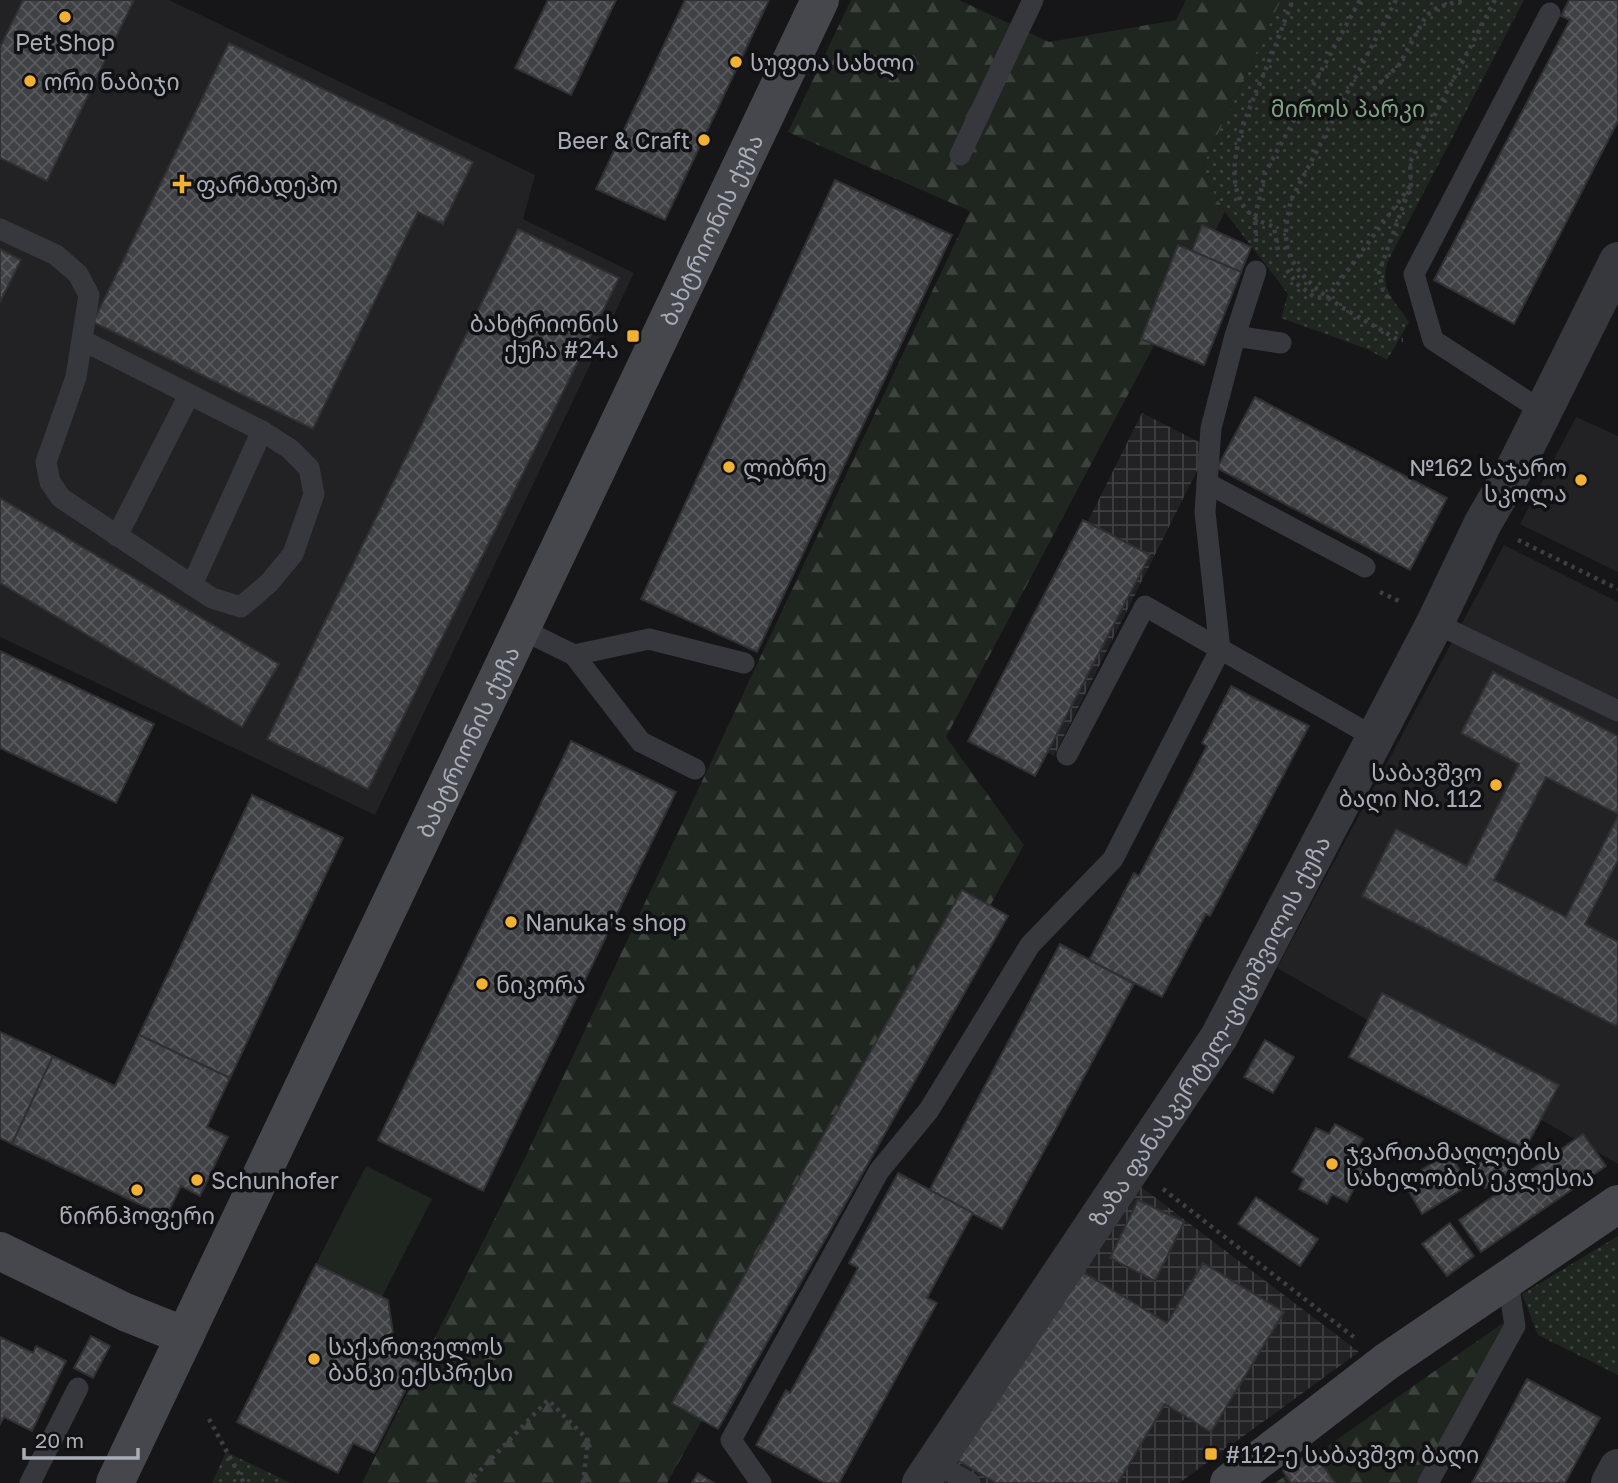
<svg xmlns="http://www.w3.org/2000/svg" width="1618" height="1483" viewBox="0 0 1618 1483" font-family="'Golos Text','Noto Sans Georgian',sans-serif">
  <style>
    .built { fill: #222225 }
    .industrial { fill: url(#industrial-grid) }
    .green { fill: #1e261f }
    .forest { fill: url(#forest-firs) }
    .park { fill: url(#park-dots) }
    .building { fill: url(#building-cross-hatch); stroke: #303034; stroke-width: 2 }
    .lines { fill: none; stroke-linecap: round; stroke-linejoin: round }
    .path { stroke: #3d3f44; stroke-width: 4.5; stroke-dasharray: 3.5 5; stroke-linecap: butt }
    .lane { stroke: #37383d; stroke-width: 21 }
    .street { stroke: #37383d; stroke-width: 38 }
    .secondary { stroke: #45474d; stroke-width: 38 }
    .poi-dot { fill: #f2b134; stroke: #111113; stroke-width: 2.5 }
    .labels { text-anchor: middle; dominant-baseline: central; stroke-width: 7; stroke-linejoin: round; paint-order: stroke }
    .poi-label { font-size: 23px; fill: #a8adb8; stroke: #111113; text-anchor: start }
    .park-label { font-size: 23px; fill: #7fa381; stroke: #111113 }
    .street-label { font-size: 23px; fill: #a8adb8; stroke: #111113 }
  </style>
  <defs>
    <pattern id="industrial-grid" width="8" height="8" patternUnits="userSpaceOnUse" patternTransform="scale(1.75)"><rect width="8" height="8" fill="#222225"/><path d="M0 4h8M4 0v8" fill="none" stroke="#3f3f43"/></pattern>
    <pattern id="forest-firs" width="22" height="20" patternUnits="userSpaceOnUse" patternTransform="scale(1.75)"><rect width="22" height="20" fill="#1e261f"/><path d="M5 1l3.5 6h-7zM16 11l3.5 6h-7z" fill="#3c433d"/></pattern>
    <pattern id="park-dots" width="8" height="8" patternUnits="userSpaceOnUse" patternTransform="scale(1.75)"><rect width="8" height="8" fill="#1e261f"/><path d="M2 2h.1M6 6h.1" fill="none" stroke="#3c433d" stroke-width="1.8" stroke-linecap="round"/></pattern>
    <pattern id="building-cross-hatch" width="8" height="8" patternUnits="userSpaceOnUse" patternTransform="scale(1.75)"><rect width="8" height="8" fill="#404145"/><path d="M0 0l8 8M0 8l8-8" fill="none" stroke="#595a5e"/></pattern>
  </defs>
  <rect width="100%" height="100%" fill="#161618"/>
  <g class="built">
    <path d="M 0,0 L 169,0 L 535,175 L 523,219 L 634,273 L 375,815 L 0,637 Z"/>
    <path d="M 1576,417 L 1618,436 L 1618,572 L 1520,524 Z"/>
    <path d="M 1504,545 L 1618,602 L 1618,1164 L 1277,968 Z"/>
  </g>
  <g class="industrial">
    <path d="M 1142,413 L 1209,447 L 1054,756 L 987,723 Z"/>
    <path d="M 1140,1186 L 1359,1352 L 1179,1483 L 945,1483 Z"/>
  </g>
  <path class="green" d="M 366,1166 L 432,1199 L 382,1297 L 316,1264 Z"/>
  <g class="forest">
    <path d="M 851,0 L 959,0 L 1049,42 L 1176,20 L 1186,0 L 1281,0 L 1201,170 L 1225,212 L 946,737 L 1024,845 L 667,1483 L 362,1483 L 524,1160 L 970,211 L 788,132 Z"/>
    <path d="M 1506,1321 L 1425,1483 L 1275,1483 Z"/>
  </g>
  <g class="park">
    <path d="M 1281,0 L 1524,0 L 1388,261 C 1379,289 1394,300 1409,322 L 1387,360 L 1367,349 L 1281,318 L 1288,294 L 1225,212 L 1201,170 Z"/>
    <path d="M 1618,1236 L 1618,1375 L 1538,1335 L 1522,1294 Z"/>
    <path d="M 226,1452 L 291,1483 L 212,1483 Z"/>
  </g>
  <g class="building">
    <path d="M 23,0 L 134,0 L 47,181 L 0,158 L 0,47 Z"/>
    <path d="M 548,0 L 616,0 L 571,95 L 515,68 Z"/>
    <path d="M 685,0 L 769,0 L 665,220 L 596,189 Z"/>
    <path d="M 1569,0 L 1618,0 L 1618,121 L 1514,324 L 1434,280 L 1570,20 L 1561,16 Z"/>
    <path d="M 229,43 L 473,162 L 443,224 L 418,212 L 313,429 L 93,322 Z"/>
    <path d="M 835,180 L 952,235 L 757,652 L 641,599 Z"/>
    <path d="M 1202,225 L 1251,247 L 1241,272 L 1192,251 Z"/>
    <path d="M 518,229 L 619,278 L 368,789 L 267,739 Z"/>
    <path d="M 1178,245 L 1241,272 L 1204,365 L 1141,339 Z"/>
    <path d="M 0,249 L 21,260 L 0,302 Z"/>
    <path d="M 1255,397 L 1447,498 L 1410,570 L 1217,468 Z"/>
    <path d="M 0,498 L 279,664 L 242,727 L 0,583 Z"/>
    <path d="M 1083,520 L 1150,555 L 1035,776 L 968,741 Z"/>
    <path d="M 0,651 L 154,724 L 116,803 L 0,748 Z"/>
    <path d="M 1493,672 L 1618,736 L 1618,814 L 1546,777 L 1494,880 L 1566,917 L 1618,816 L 1618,860 L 1585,924 L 1618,942 L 1618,1022 L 1616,1026 L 1362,896 L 1396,829 L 1467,866 L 1519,764 L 1461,733 Z"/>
    <path d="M 1231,686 L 1309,726 L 1210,916 L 1206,914 L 1162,997 L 1089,960 L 1134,873 L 1139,876 L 1207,746 L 1202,743 Z"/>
    <path d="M 571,741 L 676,792 L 483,1191 L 378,1140 Z"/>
    <path d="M 252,795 L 343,838 L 230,1078 L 139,1035 Z"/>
    <path d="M 962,890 L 1008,916 L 718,1429 L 672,1403 Z"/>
    <path d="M 1060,944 L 1134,984 L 1002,1229 L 929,1191 Z"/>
    <path d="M 1382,993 L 1559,1085 L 1525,1149 L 1349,1057 Z"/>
    <path d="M 0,1032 L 53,1056 L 12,1144 L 0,1138 Z"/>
    <path d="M 139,1035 L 230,1078 L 207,1127 L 228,1137 L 200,1196 L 181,1186 L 166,1217 L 12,1144 L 53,1056 L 115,1086 Z"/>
    <path d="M 1265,1040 L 1294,1057 L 1273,1093 L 1244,1077 Z"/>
    <path d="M 1335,1124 L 1363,1139 L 1357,1149 L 1371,1157 L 1347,1202 L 1332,1194 L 1327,1204 L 1299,1189 L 1304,1179 L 1292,1172 L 1316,1128 L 1329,1134 Z"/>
    <path d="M 1583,1134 L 1606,1166 L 1481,1252 L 1459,1220 Z"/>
    <path d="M 1498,1145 L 1514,1169 L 1485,1188 L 1469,1164 Z"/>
    <path d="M 1449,1153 L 1469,1185 L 1422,1214 L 1403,1181 Z"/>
    <path d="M 898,1173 L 973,1213 L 927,1298 L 937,1303 L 839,1483 L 825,1483 L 756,1445 L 786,1390 L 790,1393 L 858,1268 L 849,1263 Z"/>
    <path d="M 1256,1197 L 1318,1239 L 1300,1266 L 1238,1224 Z"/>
    <path d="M 1138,1200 L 1184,1222 L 1155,1281 L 1110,1258 Z"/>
    <path d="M 1450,1223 L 1474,1256 L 1447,1276 L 1422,1244 Z"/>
    <path d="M 1203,1263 L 1284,1312 L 1211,1432 L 1165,1404 L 1118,1483 L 996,1483 L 954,1458 L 1071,1265 L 1167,1323 Z"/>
    <path d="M 316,1264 L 388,1300 L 396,1352 L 419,1363 L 374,1453 L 353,1443 L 338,1473 L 237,1422 Z"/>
    <path d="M 91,1336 L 110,1346 L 93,1378 L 74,1368 Z"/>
    <path d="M 0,1337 L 33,1353 L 36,1346 L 66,1361 L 32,1431 L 4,1417 L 0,1424 Z"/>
    <path d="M 1527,1379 L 1600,1418 L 1565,1483 L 1472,1483 Z"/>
    <path d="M 1313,1451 L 1335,1483 L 1291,1483 L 1283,1471 Z"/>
    <path d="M 698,1473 L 714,1483 L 692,1483 Z"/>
  </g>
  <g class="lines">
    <g class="path">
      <path d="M 1396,0 L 1291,200 C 1287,218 1282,241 1291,258 C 1312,297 1363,318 1398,340 L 1403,340"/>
      <path d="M 1339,108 L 1356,116 L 1366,96 L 1399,65 L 1426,16 L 1438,7 L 1464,0"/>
      <path d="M 1256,242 L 1255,218 L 1265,173 L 1360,0"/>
      <path d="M 1278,250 L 1274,227 C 1268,224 1260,222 1255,218 C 1211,184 1249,110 1265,71 C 1275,48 1283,24 1293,0"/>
      <path d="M 1287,270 L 1297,284 L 1316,298 L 1328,297 L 1411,185"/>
      <path d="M 1388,298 L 1383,290 L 1379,272 L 1411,185 L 1410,162 L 1495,0"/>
      <path d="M 1518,540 L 1618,589"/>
      <path d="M 1380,592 L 1403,603"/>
      <path d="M 1163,1189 L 1355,1338"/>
      <path d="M 209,1419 L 244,1483"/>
      <path d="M 468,1483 L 548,1400 L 588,1440 L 583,1483"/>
    </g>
    <g class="lane">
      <path d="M 960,155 L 1033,0"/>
      <path d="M 0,229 L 56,255 L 78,274 L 89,295 L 76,377 L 46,462 L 50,482 L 61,498 L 192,585 L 212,598 L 241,607 L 269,583 L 293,554 L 314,494 L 309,468 L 290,449 L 262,431 L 82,340"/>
      <path d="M 1235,336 L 1256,271"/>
      <path d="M 1542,411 L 1433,340 L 1414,274 L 1550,13"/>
      <path d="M 1207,483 L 1365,567"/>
      <path d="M 117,536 L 189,395"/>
      <path d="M 192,585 L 262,431"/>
      <path d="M 1435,623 L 1618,711"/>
      <path d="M 521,629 L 574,655 L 649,639 L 744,663"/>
      <path d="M 574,655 L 641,742 L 695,769"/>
      <path d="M 1067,755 L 1145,606 L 1374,737"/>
      <path d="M 933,1462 L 970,1483"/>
      <path d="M 30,1483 L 78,1388"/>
      <path d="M 761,1483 L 731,1440 L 879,1171 L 929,1110 L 1030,945 L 1113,859 L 1220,650 L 1205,512 L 1211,428 L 1235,336 L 1281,343"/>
      <path d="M 1428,1483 L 1515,1326 L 1508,1281"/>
    </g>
    <g class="street">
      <path id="s1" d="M 921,1483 L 1219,1037 L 1435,623 L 1483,523 L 1517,464 L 1618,261"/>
      <path d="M 1610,1483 L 1618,1468"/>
    </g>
    <g class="secondary">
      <path d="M 0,1251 L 125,1312 L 185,1336"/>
      <path id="s2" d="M 115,1483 L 820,0"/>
      <path d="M 1229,1483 L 1386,1362 L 1618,1204"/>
    </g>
  </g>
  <g class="poi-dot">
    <circle cx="65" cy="17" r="7"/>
    <circle cx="736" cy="62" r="7"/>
    <circle cx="30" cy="81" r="7"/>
    <circle cx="704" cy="140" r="7"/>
    <path d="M178.5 173.5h7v7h7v7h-7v7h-7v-7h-7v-7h7z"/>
    <rect x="626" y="329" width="14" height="14" rx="3.5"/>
    <circle cx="729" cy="467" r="7"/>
    <circle cx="1581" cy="480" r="7"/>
    <circle cx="1496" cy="785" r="7"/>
    <circle cx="511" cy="922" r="7"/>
    <circle cx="482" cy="984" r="7"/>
    <circle cx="1332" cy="1164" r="7"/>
    <circle cx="197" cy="1180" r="7"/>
    <circle cx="137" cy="1190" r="7"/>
    <circle cx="314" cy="1359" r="7"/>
    <rect x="1204" y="1447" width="14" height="14" rx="3.5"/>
  </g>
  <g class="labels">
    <g class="poi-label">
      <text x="65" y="42" text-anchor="middle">Pet Shop</text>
      <text x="750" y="62">სუფთა სახლი</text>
      <text x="44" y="81">ორი ნაბიჯი</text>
      <text x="690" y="140" text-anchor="end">Beer &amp; Craft</text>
      <text x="196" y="184">ფარმადეპო</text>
      <text x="619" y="323" text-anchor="end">ბახტრიონის<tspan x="619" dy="26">ქუჩა #24ა</tspan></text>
      <text x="743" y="467">ლიბრე</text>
      <text x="1567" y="467" text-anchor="end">№162 საჯარო<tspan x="1567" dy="26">სკოლა</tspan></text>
      <text x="1482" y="772" text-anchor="end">საბავშვო<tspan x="1482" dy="26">ბაღი No. 112</tspan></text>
      <text x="525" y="922">Nanuka's shop</text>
      <text x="496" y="984">ნიკორა</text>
      <text x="1346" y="1151">ჯვართამაღლების<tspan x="1346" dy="26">სახელობის ეკლესია</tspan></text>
      <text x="211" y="1180">Schunhofer</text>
      <text x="137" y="1215" text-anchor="middle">წირნჰოფერი</text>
      <text x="328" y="1346">საქართველოს<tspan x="328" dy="26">ბანკი ექსპრესი</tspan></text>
      <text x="1225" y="1454">#112-ე საბავშვო ბაღი</text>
    </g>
    <g class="park-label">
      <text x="1348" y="108">მიროს პარკი</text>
    </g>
    <g class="street-label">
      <text stroke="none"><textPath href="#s2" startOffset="1388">ბახტრიონის ქუჩა</textPath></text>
      <text stroke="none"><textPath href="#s2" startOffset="821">ბახტრიონის ქუჩა</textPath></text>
      <text stroke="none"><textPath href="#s1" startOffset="537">ზაზა ფანასკერტელ-ციციშვილის ქუჩა</textPath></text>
    </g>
  </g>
  <path d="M24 1448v10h114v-10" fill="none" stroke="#a8adb8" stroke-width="3.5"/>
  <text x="35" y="1448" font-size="21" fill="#a8adb8" stroke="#111113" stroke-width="5" paint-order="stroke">20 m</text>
</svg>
